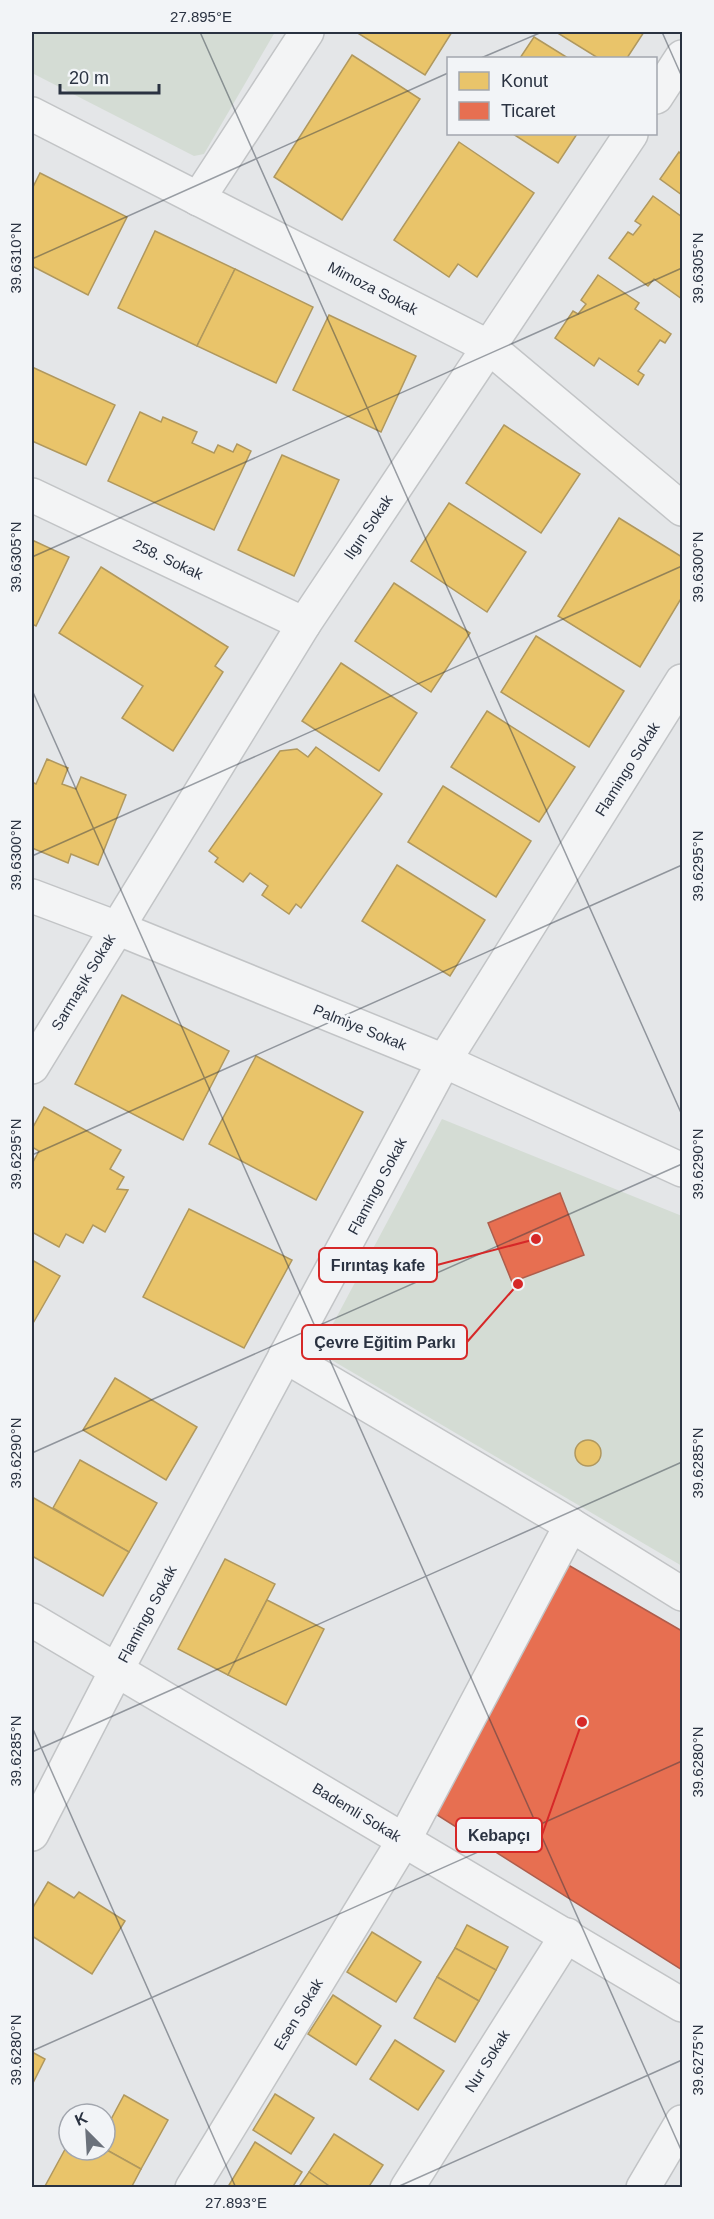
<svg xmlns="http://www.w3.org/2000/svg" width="714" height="2219" viewBox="0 0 714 2219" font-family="Arial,sans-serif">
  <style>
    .green { fill: #d4dcd4 }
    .homes { fill: #e9c46a; stroke: #b0985e; stroke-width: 1.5 }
    .shops { fill: #e76f51; stroke: #ae5d4c; stroke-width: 1.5 }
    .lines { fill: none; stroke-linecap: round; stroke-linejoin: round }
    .minor-casing { stroke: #c2c4c6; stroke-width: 36 }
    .minor { stroke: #f3f4f5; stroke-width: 33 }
    .ticks { fill: none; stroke: #2a3241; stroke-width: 1.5; stroke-opacity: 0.45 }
    .labels { text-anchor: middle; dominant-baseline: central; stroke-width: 6; stroke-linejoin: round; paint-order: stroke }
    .street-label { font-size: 15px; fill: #2a3241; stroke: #f2f4f7 }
    .leader { fill: none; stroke: #d62828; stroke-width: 2 }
    .callout-dot { fill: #d62828; stroke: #f2f4f7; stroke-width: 2 }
    .callout { fill: #f2f4f7; stroke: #d62828; stroke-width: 2 }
    .callout-label { font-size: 16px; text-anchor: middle; font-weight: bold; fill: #2a3241 }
    .neatline { fill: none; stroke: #2a3241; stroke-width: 2 }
    .ticks-label { font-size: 15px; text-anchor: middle; fill: #2a3241 }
  </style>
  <rect width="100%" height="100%" fill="#e4e6e8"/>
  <g class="green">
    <path d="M 32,32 L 275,32 L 204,154 L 194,156 L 32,73 Z"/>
    <path d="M 442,1119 L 682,1216 L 682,1566 L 318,1352 Z"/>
  </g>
  <g class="homes">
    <path d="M 356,32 L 452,32 L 425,75 Z"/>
    <path d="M 556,32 L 644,32 L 627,58 L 598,58 Z"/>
    <path d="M 534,37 L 568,58 L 520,58 Z"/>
    <path d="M 352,55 L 420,99 L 342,220 L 274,177 Z"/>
    <path d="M 513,134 L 577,134 L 558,163 Z"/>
    <path d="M 459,142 L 534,193 L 477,277 L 458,264 L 449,277 L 394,240 Z"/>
    <path d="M 679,152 L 682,155 L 682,195 L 660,179 Z"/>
    <path d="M 40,173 L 127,217 L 88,295 L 32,266 L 32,189 Z"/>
    <path d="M 653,196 L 682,217 L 682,299 L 654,279 L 648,286 L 609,258 L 628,232 L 633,235 L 641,225 L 635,221 Z"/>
    <path d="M 155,231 L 235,269 L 197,346 L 118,308 Z"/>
    <path d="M 235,269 L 313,307 L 276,383 L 197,346 Z"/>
    <path d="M 598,275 L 639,303 L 635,309 L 671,334 L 665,343 L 660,340 L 638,371 L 644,375 L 638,385 L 599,358 L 594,366 L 555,338 L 573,311 L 578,314 L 586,304 L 581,300 Z"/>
    <path d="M 329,315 L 416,356 L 381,432 L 293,390 Z"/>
    <path d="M 32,367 L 115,405 L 86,465 L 32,441 Z"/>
    <path d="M 140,412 L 161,422 L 163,417 L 197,432 L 192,443 L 214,453 L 218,445 L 233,452 L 237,444 L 251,451 L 214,530 L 108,481 Z"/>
    <path d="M 504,425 L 580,474 L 541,533 L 466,483 Z"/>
    <path d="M 282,455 L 339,480 L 294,576 L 238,550 Z"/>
    <path d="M 449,503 L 526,552 L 487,612 L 411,561 Z"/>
    <path d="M 619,518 L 682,557 L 682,597 L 640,667 L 558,616 Z"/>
    <path d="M 32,540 L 69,557 L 36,626 L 32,624 Z"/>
    <path d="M 101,567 L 228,647 L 215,666 L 223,672 L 173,751 L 122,718 L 143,686 L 59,633 Z"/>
    <path d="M 394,583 L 470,633 L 431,692 L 355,641 Z"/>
    <path d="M 536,636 L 624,691 L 589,747 L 501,692 Z"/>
    <path d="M 341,663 L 417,713 L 379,771 L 302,721 Z"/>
    <path d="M 487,711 L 575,767 L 539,822 L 451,767 Z"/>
    <path d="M 316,747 L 382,794 L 301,908 L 296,904 L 289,914 L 262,895 L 268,886 L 250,873 L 243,882 L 215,862 L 218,858 L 209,851 L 280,751 L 297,749 L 308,757 Z"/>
    <path d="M 47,759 L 68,768 L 62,784 L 76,789 L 81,777 L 126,795 L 98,865 L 71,854 L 68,863 L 32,848 L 32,782 L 36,784 Z"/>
    <path d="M 443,786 L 531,841 L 496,897 L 408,842 Z"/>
    <path d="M 397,865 L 485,920 L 450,976 L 362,921 Z"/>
    <path d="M 122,995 L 229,1051 L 183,1140 L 75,1084 Z"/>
    <path d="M 256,1056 L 363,1112 L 316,1200 L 209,1144 Z"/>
    <path d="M 44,1107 L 121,1150 L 110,1169 L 124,1177 L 117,1189 L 128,1190 L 105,1232 L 93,1225 L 83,1243 L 66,1234 L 59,1247 L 32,1232 L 32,1164 L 39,1151 L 32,1147 L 32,1129 Z"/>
    <path d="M 189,1209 L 292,1260 L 244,1348 L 143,1297 Z"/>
    <path d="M 32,1260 L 60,1276 L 32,1325 Z"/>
    <path d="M 115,1378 L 197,1427 L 166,1480 L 83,1430 Z"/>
    <circle cx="588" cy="1453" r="13"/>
    <path d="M 80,1460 L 157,1503 L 129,1552 L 53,1508 Z"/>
    <path d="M 32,1497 L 129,1552 L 103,1596 L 32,1556 Z"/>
    <path d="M 225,1559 L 275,1584 L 228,1675 L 178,1649 Z"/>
    <path d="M 267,1600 L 324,1629 L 286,1705 L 228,1675 Z"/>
    <path d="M 48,1882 L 74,1898 L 79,1892 L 125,1921 L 92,1974 L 32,1936 L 33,1924 L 32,1909 Z"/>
    <path d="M 467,1925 L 508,1947 L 496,1970 L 455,1948 Z"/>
    <path d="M 372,1932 L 421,1962 L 396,2002 L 347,1972 Z"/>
    <path d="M 455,1948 L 496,1970 L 479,2001 L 437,1977 Z"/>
    <path d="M 437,1977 L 479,2001 L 455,2042 L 414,2018 Z"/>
    <path d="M 333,1995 L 381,2026 L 356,2065 L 308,2034 Z"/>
    <path d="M 395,2040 L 444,2071 L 418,2110 L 370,2079 Z"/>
    <path d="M 32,2052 L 45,2059 L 32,2085 Z"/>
    <path d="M 275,2094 L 314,2118 L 291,2154 L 253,2130 Z"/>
    <path d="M 124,2095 L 168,2120 L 141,2169 L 105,2149 L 105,2121 L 109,2123 Z"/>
    <path d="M 334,2134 L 383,2165 L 368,2188 L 332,2188 L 309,2172 Z"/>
    <path d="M 69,2142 L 69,2150 L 105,2149 L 141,2169 L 131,2188 L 44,2188 Z"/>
    <path d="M 255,2142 L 302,2172 L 292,2188 L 233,2188 L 229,2185 Z"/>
    <path d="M 309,2172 L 332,2188 L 298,2188 Z"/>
  </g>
  <g class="shops">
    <path d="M 560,1193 L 584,1255 L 512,1282 L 488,1223 Z"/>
    <path d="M 563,1562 L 682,1631 L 682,1970 L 434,1813 Z"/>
  </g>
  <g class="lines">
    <g class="minor-casing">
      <g id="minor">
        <path d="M 656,97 L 682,57"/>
        <path d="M 32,114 L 489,347 L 682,509"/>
        <path d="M 198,199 L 307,32"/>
        <path d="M 32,495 L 304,624"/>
        <path d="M 32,896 L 117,928 L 444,1061 L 682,1170"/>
        <path d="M 32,1067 L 304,624 L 631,134"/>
        <path d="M 285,1356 L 571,1525"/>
        <path d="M 32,1620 L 682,2005"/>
        <path d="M 32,1834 L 117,1669 L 444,1061 L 682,681"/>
        <path d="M 192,2188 L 404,1840 L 571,1525 L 682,1594"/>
        <path d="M 407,2188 L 567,1935"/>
        <path d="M 643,2188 L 682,2122"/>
      </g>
    </g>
    <use href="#minor" class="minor"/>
  </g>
  <path class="ticks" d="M 200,32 L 682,1115M 662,32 L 682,77M 481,58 L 542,32M 32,259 L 448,73M 32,557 L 682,268M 32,690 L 682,2152M 32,856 L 682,566M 32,1155 L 682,865M 32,1453 L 682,1164M 32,1727 L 236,2188M 32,1752 L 682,1462M 32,2051 L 682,1761M 395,2188 L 682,2060"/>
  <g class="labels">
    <g class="street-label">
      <text transform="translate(373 288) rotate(27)">Mimoza Sokak</text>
      <text transform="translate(368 527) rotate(-56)">Ilgın Sokak</text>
      <text transform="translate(168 559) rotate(25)">258. Sokak</text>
      <text transform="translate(627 769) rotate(-58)">Flamingo Sokak</text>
      <text transform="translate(83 982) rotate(-59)">Sarmaşık Sokak</text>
      <text transform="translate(360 1027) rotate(22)">Palmiye Sokak</text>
      <text transform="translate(377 1186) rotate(-62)">Flamingo Sokak</text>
      <text transform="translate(147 1614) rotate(-62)">Flamingo Sokak</text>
      <text transform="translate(357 1812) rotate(31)">Bademli Sokak</text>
      <text transform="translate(298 2014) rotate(-59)">Esen Sokak</text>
      <text transform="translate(487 2061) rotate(-58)">Nur Sokak</text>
    </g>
  </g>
  <path class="leader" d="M536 1239L437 1265M518 1284L467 1342M582 1722L542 1835"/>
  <g class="callout-dot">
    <circle cx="536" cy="1239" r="6"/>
    <circle cx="518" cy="1284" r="6"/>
    <circle cx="582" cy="1722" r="6"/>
  </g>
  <g class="callout">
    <rect x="319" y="1248" width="118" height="34" rx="6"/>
    <rect x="302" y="1325" width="165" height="34" rx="6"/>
    <rect x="456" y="1818" width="86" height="34" rx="6"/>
  </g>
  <g class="callout-label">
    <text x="378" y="1271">Fırıntaş kafe</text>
    <text x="385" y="1348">Çevre Eğitim Parkı</text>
    <text x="499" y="1841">Kebapçı</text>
  </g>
  <rect width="714" height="2219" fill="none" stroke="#f2f4f7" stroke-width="66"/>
  <rect x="447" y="57" width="210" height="78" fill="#f2f4f7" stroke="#a2a6ae" stroke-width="1.5"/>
  <rect x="459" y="72" width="30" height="18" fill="#e9c46a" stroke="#a2a6ae" stroke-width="1.5"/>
  <text x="501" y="87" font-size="18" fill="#2a3241">Konut</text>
  <rect x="459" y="102" width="30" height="18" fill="#e76f51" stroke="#a2a6ae" stroke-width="1.5"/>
  <text x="501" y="117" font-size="18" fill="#2a3241">Ticaret</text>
  <g transform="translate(87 2132) rotate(336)"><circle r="28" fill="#f2f4f7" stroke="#a2a6ae" stroke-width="1.5"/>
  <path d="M0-4.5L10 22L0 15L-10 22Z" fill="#6b717b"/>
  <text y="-9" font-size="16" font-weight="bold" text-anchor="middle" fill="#2a3241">K</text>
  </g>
  <path d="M60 84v9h99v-9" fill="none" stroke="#2a3241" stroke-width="3"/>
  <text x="69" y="84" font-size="18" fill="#2a3241" stroke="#f2f4f7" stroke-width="4.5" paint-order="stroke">20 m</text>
  <rect x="33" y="33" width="648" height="2153" class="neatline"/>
  <g class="ticks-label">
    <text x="201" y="22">27.895°E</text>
    <text transform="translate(16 258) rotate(-90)" y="5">39.6310°N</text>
    <text transform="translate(698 268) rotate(-90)" y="5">39.6305°N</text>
    <text transform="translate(16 557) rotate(-90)" y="5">39.6305°N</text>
    <text transform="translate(698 567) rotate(-90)" y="5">39.6300°N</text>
    <text transform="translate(16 855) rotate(-90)" y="5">39.6300°N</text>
    <text transform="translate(698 866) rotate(-90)" y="5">39.6295°N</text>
    <text transform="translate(16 1154) rotate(-90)" y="5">39.6295°N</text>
    <text transform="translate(698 1164) rotate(-90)" y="5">39.6290°N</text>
    <text transform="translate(16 1453) rotate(-90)" y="5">39.6290°N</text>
    <text transform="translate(698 1463) rotate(-90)" y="5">39.6285°N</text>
    <text transform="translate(16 1751) rotate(-90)" y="5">39.6285°N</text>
    <text transform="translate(698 1762) rotate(-90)" y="5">39.6280°N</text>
    <text transform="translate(16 2050) rotate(-90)" y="5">39.6280°N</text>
    <text transform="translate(698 2060) rotate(-90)" y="5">39.6275°N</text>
    <text x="236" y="2208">27.893°E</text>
  </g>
</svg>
